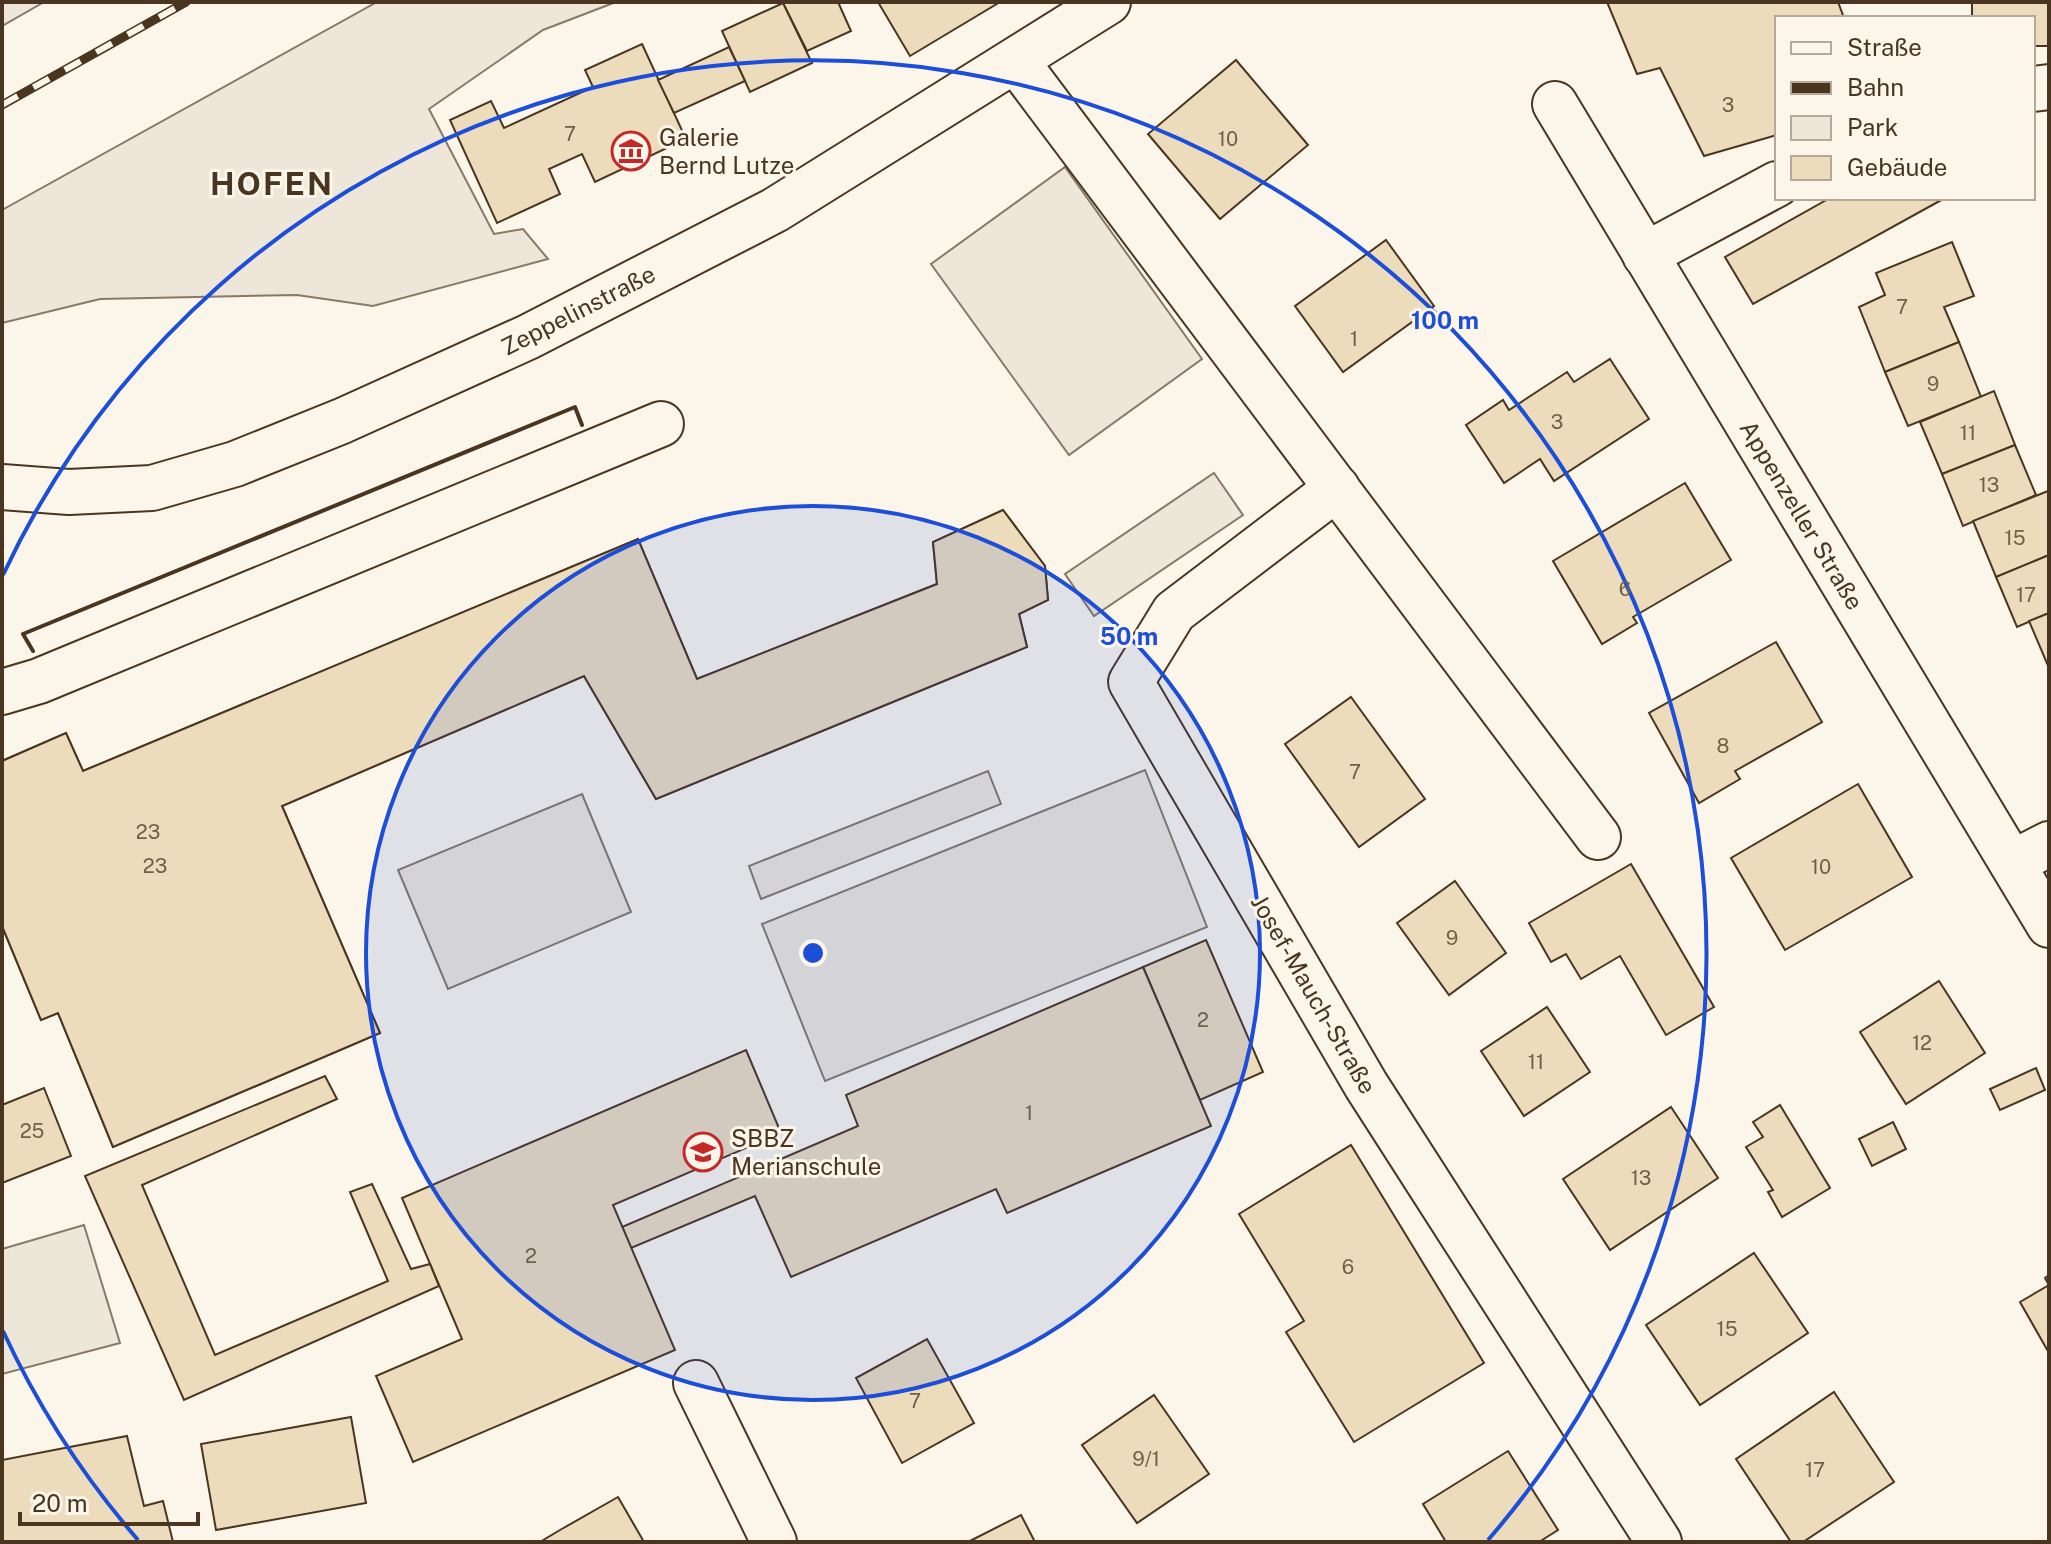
<svg xmlns="http://www.w3.org/2000/svg" width="2051" height="1544" viewBox="0 0 2051 1544" font-family="'Public Sans',sans-serif">
  <style>
    .green { fill: #ede6d9; stroke: #887966; stroke-width: 2 }
    .parking { fill: #ede7d9; stroke: #887966; stroke-width: 2 }
    .building { fill: #ecdcbc; stroke: #4a3520; stroke-width: 2; fill-rule: evenodd }
    .lines { fill: none; stroke-linecap: round; stroke-linejoin: round }
    .minor-casing { stroke: #4a3520; stroke-width: 48 }
    .major-casing { stroke: #4a3520; stroke-width: 48 }
    .minor { stroke: #fbf6e9; stroke-width: 44 }
    .major { stroke: #fbf6e9; stroke-width: 44 }
    .rail-casing { stroke: #4a3520; stroke-width: 9 }
    .rail { stroke: #fbf6e9; stroke-width: 6; stroke-dasharray: 18; stroke-linecap: butt }
    .wall { stroke: #4a3520; stroke-width: 4 }
    .ring { fill: none; stroke: #1d4ed8; stroke-width: 4 }
    .labels { text-anchor: middle; dominant-baseline: central; stroke-width: 6; stroke-linejoin: round; paint-order: stroke }
    .number-label { font-size: 20px; fill: #725f47 }
    .poi-label { font-size: 24px; fill: #4a3520; stroke: #fbf6e9; text-anchor: start }
    .street-label { font-size: 24px; fill: #4a3520; stroke: #fbf6e9 }
    .district-label { font-size: 32px; font-weight: bold; letter-spacing: 2px; fill: #4a3520; stroke: #fbf6e9 }
    .centre { fill: #1d4ed8; stroke: #fbf6e9; stroke-width: 4 }
    .ring-label { font-size: 24px; text-anchor: middle; font-weight: bold; fill: #1d4ed8; stroke: #fbf6e9; stroke-width: 6; stroke-linejoin: round; paint-order: stroke }
  </style>
  <rect width="100%" height="100%" fill="#fbf6e9"/>
  <g class="green">
    <path d="M 2,2 L 44,2 L 2,26 Z"/>
    <path d="M 377,2 L 616,2 L 543,30 L 429,109 L 494,234 L 523,229 L 548,259 L 373,306 L 297,295 L 100,299 L 2,323 L 2,210 Z"/>
    <path d="M 1065,167 L 1202,359 L 1069,455 L 931,264 Z"/>
    <path d="M 1145,770 L 1207,927 L 825,1081 L 762,924 Z"/>
    <path d="M 988,771 L 1001,804 L 761,899 L 749,866 Z"/>
    <path d="M 582,794 L 631,912 L 448,989 L 398,870 Z"/>
  </g>
  <g class="parking">
    <path d="M 1214,473 L 1243,515 L 1094,616 L 1065,574 Z"/>
    <path d="M 84,1225 L 120,1343 L 2,1374 L 2,1249 Z"/>
  </g>
  <g class="building">
    <path d="M 838,2 L 851,31 L 807,51 L 783,3 Z"/>
    <path d="M 878,2 L 1000,2 L 910,56 Z"/>
    <path d="M 1607,2 L 1838,2 L 1844,18 L 1777,18 L 1777,135 L 1704,156 L 1660,68 L 1637,74 Z"/>
    <path d="M 1972,2 L 2049,2 L 2049,46 L 2033,46 L 2033,18 L 1972,18 Z"/>
    <path d="M 783,3 L 812,63 L 750,92 L 722,31 Z"/>
    <path d="M 642,44 L 686,139 L 595,182 L 582,154 L 549,169 L 560,194 L 497,223 L 450,120 L 491,101 L 504,128 L 593,87 L 585,70 Z"/>
    <path d="M 729,47 L 745,81 L 674,113 L 658,80 Z"/>
    <path d="M 1236,60 L 1308,145 L 1220,219 L 1148,134 Z"/>
    <path d="M 1830,198 L 1945,198 L 1753,304 L 1725,257 Z"/>
    <path d="M 1386,240 L 1434,306 L 1343,372 L 1295,306 Z"/>
    <path d="M 1952,242 L 1974,296 L 1944,307 L 1959,342 L 1885,372 L 1859,307 L 1885,295 L 1876,273 Z"/>
    <path d="M 1959,342 L 1981,397 L 1908,426 L 1885,372 Z"/>
    <path d="M 1610,359 L 1649,419 L 1554,481 L 1540,459 L 1504,483 L 1466,425 L 1503,400 L 1509,410 L 1567,372 L 1574,382 Z"/>
    <path d="M 1994,391 L 2015,445 L 1942,474 L 1920,422 Z"/>
    <path d="M 2015,445 L 2036,495 L 1963,526 L 1942,474 Z"/>
    <path d="M 1685,483 L 1731,560 L 1633,617 L 1637,623 L 1602,644 L 1553,561 Z"/>
    <path d="M 2048,491 L 2049,555 L 1996,577 L 1973,521 Z"/>
    <path d="M 1003,510 L 1045,566 L 1048,600 L 1019,614 L 1027,647 L 656,799 L 584,676 L 282,806 L 380,1033 L 113,1147 L 58,1013 L 41,1020 L 2,926 L 2,761 L 66,733 L 83,771 L 638,539 L 697,679 L 937,584 L 933,542 ZM 211,859 L 235,924 L 161,952 L 136,887 Z"/>
    <path d="M 1003,510 L 1045,566 L 1048,600 L 1019,614 L 1027,647 L 656,799 L 584,676 L 282,806 L 380,1033 L 113,1147 L 58,1013 L 41,1020 L 2,926 L 2,761 L 66,733 L 83,771 L 638,539 L 697,679 L 937,584 L 933,542 Z"/>
    <path d="M 2049,555 L 2049,613 L 2017,627 L 1996,577 Z"/>
    <path d="M 2049,613 L 2049,668 L 2029,621 Z"/>
    <path d="M 1776,642 L 1822,722 L 1735,771 L 1740,779 L 1699,803 L 1649,713 Z"/>
    <path d="M 1351,697 L 1425,799 L 1359,847 L 1285,744 Z"/>
    <path d="M 1858,784 L 1912,877 L 1785,950 L 1731,858 Z"/>
    <path d="M 1631,864 L 1714,1007 L 1666,1035 L 1620,956 L 1581,979 L 1566,954 L 1551,962 L 1529,923 Z"/>
    <path d="M 1455,881 L 1506,953 L 1449,995 L 1397,923 Z"/>
    <path d="M 1206,940 L 1263,1072 L 1200,1100 L 1143,967 Z"/>
    <path d="M 1143,967 L 1211,1126 L 1007,1213 L 996,1189 L 791,1277 L 755,1196 L 631,1248 L 622,1227 L 858,1126 L 846,1095 Z"/>
    <path d="M 1939,981 L 1985,1053 L 1906,1104 L 1860,1032 Z"/>
    <path d="M 1547,1007 L 1590,1072 L 1524,1116 L 1481,1051 Z"/>
    <path d="M 746,1050 L 781,1133 L 613,1205 L 675,1350 L 413,1462 L 376,1376 L 462,1339 L 402,1198 Z"/>
    <path d="M 2036,1068 L 2045,1090 L 2000,1110 L 1990,1089 Z"/>
    <path d="M 325,1076 L 337,1099 L 142,1185 L 215,1355 L 388,1281 L 350,1192 L 372,1184 L 411,1269 L 430,1264 L 439,1286 L 184,1400 L 85,1176 Z"/>
    <path d="M 44,1088 L 71,1156 L 2,1183 L 2,1105 Z"/>
    <path d="M 1780,1105 L 1830,1188 L 1782,1217 L 1768,1192 L 1773,1190 L 1746,1147 L 1763,1137 L 1753,1122 Z"/>
    <path d="M 1671,1107 L 1718,1178 L 1610,1250 L 1563,1179 Z"/>
    <path d="M 1893,1122 L 1906,1149 L 1872,1166 L 1859,1139 Z"/>
    <path d="M 1351,1145 L 1484,1363 L 1354,1442 L 1286,1332 L 1304,1321 L 1239,1214 Z"/>
    <path d="M 1754,1253 L 1808,1333 L 1700,1405 L 1646,1325 Z"/>
    <path d="M 2049,1275 L 2049,1353 L 2020,1302 L 2049,1285 L 2045,1278 Z"/>
    <path d="M 927,1339 L 974,1423 L 902,1463 L 856,1378 Z"/>
    <path d="M 1834,1392 L 1894,1482 L 1803,1542 L 1791,1542 L 1736,1459 Z"/>
    <path d="M 1154,1395 L 1209,1474 L 1137,1523 L 1082,1445 Z"/>
    <path d="M 351,1417 L 366,1503 L 216,1530 L 201,1444 Z"/>
    <path d="M 127,1436 L 144,1506 L 163,1501 L 173,1542 L 2,1542 L 2,1460 Z"/>
    <path d="M 1508,1451 L 1558,1530 L 1539,1542 L 1446,1542 L 1423,1504 Z"/>
    <path d="M 618,1497 L 644,1542 L 540,1542 L 560,1530 Z"/>
    <path d="M 1021,1515 L 1035,1542 L 968,1542 Z"/>
  </g>
  <g class="lines">
    <g class="minor-casing">
      <g id="minor">
        <path d="M 1016,61 L 1598,837"/>
        <path d="M 2033,89 L 2049,87"/>
        <path d="M 1555,104 L 2049,925"/>
        <path d="M 1645,255 L 1777,184"/>
        <path d="M 1337,488 L 1174,612 L 1131,682 L 1366,1085 L 1659,1542"/>
        <path d="M 2,692 L 39,681 L 661,424"/>
        <path d="M 2012,863 L 2049,844"/>
        <path d="M 696,1383 L 774,1542"/>
      </g>
    </g>
    <g class="major-casing">
      <path id="major" d="M 2,487 L 69,492 L 152,488 L 235,464 L 342,421 L 528,337 L 775,210 L 1108,2"/>
    </g>
    <use href="#minor" class="minor"/>
    <use href="#major" class="major"/>
    <g class="rail-casing">
      <path id="rail" d="M 2,105 L 186,2"/>
    </g>
    <use href="#rail" class="rail"/>
    <path class="wall" d="M 33,651 L 23,634 L 575,407 L 582,425"/>
  </g>
  <circle cx="813" cy="953" r="447" fill="#1d4ed8" fill-opacity=".12"/>
  <g class="ring">
    <circle cx="813" cy="953" r="447"/>
    <path d="M138 1540A894 894 0 0 1 3 1331M3 575A894 894 0 1 1 1488 1540"/>
  </g>
  <defs>
    <g id="museum-ring" transform="scale(2)"><circle r="9.5" fill="#fbf6e9" stroke="#c62828" stroke-width="1.5"/><path d="M0-6L6-3V-2H-6V-3ZM-5-1h2V3h-2ZM-1-1h2V3h-2ZM3-1h2V3H3ZM-6 4H6V6H-6Z" fill="#c62828"/></g>
    <g id="school-ring" transform="scale(2)"><circle r="9.5" fill="#fbf6e9" stroke="#c62828" stroke-width="1.5"/><path d="M0-5L7-2L0 1L-7-2ZM-4 1L0 2.5L4 1V4Q0 6-4 4Z" fill="#c62828"/></g>
  </defs>
  <g fill-rule="evenodd">
    <use href="#museum-ring" x="631" y="151"/>
    <use href="#school-ring" x="703" y="1152"/>
  </g>
  <g class="labels">
    <g class="number-label">
      <text x="1728" y="105">3</text>
      <text x="570" y="134">7</text>
      <text x="1228" y="139">10</text>
      <text x="1902" y="307">7</text>
      <text x="1354" y="339">1</text>
      <text x="1933" y="384">9</text>
      <text x="1557" y="422">3</text>
      <text x="1968" y="433">11</text>
      <text x="1989" y="485">13</text>
      <text x="2015" y="538">15</text>
      <text x="1625" y="589">6</text>
      <text x="2026" y="595">17</text>
      <text x="1723" y="746">8</text>
      <text x="1355" y="772">7</text>
      <text x="148" y="832">23</text>
      <text x="155" y="866">23</text>
      <text x="1821" y="867">10</text>
      <text x="1452" y="938">9</text>
      <text x="1203" y="1020">2</text>
      <text x="1922" y="1043">12</text>
      <text x="1536" y="1062">11</text>
      <text x="1029" y="1113">1</text>
      <text x="32" y="1131">25</text>
      <text x="1641" y="1178">13</text>
      <text x="531" y="1256">2</text>
      <text x="1348" y="1267">6</text>
      <text x="1727" y="1329">15</text>
      <text x="915" y="1401">7</text>
      <text x="1146" y="1459">9/1</text>
      <text x="1815" y="1470">17</text>
    </g>
    <g class="poi-label">
      <text x="659" y="137">Galerie<tspan x="659" dy="28">Bernd Lutze</tspan></text>
      <text x="731" y="1138">SBBZ<tspan x="731" dy="28">Merianschule</tspan></text>
    </g>
    <g class="street-label">
      <text transform="translate(578 310) rotate(-27)">Zeppelinstraße</text>
      <text transform="translate(1802 515) rotate(59)">Appenzeller Straße</text>
      <text transform="translate(1314 994) rotate(60)">Josef-Mauch-Straße</text>
    </g>
    <g class="district-label">
      <text x="272" y="183">HOFEN</text>
    </g>
  </g>
  <circle cx="813" cy="953" r="12" class="centre"/>
  <g class="ring-label">
    <text x="1445" y="329">100 m</text>
    <text x="1129" y="645">50 m</text>
  </g>
  <rect width="2051" height="1544" fill="none" stroke="#4a3520" stroke-width="8"/>
  <rect x="1775" y="16" width="260" height="184" fill="#fbf6e9" stroke="#b4a999" stroke-width="2"/>
  <rect x="1791" y="42" width="40" height="12" fill="#fbf6e9" stroke="#b4a999" stroke-width="2"/>
  <text x="1847" y="56" font-size="24" fill="#4a3520">Straße</text>
  <rect x="1791" y="82" width="40" height="12" fill="#4a3520" stroke="#b4a999" stroke-width="2"/>
  <text x="1847" y="96" font-size="24" fill="#4a3520">Bahn</text>
  <rect x="1791" y="116" width="40" height="24" fill="#ede6d9" stroke="#b4a999" stroke-width="2"/>
  <text x="1847" y="136" font-size="24" fill="#4a3520">Park</text>
  <rect x="1791" y="156" width="40" height="24" fill="#ecdcbc" stroke="#b4a999" stroke-width="2"/>
  <text x="1847" y="176" font-size="24" fill="#4a3520">Gebäude</text>
  <path d="M20 1512v12h178v-12" fill="none" stroke="#4a3520" stroke-width="4"/>
  <text x="32" y="1512" font-size="24" fill="#4a3520" stroke="#fbf6e9" stroke-width="6" paint-order="stroke">20 m</text>
</svg>
